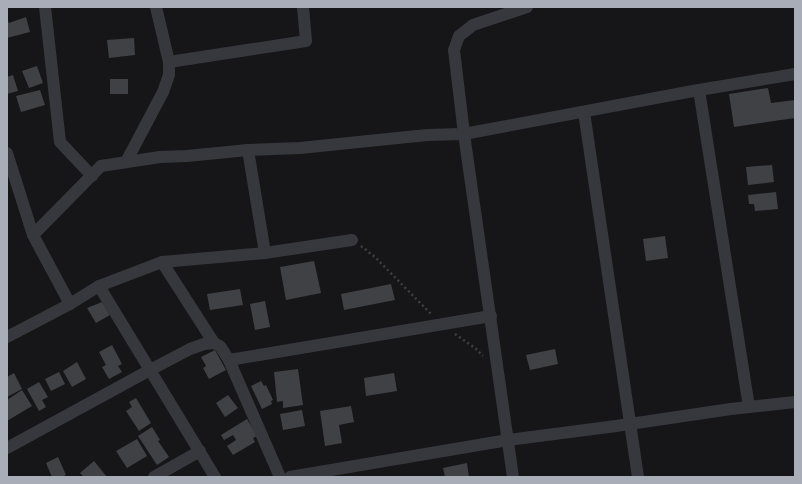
<svg xmlns="http://www.w3.org/2000/svg" width="802" height="484" viewBox="0 0 802 484" font-family="Manrope,sans-serif">
  <style>
    .building { fill: #404145 }
    .lines { fill: none; stroke-linecap: round; stroke-linejoin: round }
    .path { stroke: #3d3f44; stroke-width: 2.5; stroke-dasharray: 2 3; stroke-linecap: butt }
    .street { stroke: #37383d; stroke-width: 12 }
  </style>
  <rect width="100%" height="100%" fill="#161618"/>
  <g class="building">
    <path d="M 26,17 L 30,32 L 7,38 L 7,19 L 9,23 Z"/>
    <path d="M 134,38 L 135,55 L 109,58 L 107,40 Z"/>
    <path d="M 37,66 L 43,83 L 29,88 L 22,71 Z"/>
    <path d="M 13,75 L 18,91 L 7,94 L 7,77 Z"/>
    <rect x="110" y="79" width="18" height="15"/>
    <path d="M 768,88 L 771,103 L 795,100 L 795,118 L 734,127 L 729,94 Z"/>
    <path d="M 40,90 L 45,105 L 21,112 L 16,96 Z"/>
    <path d="M 772,165 L 774,182 L 748,185 L 746,167 Z"/>
    <path d="M 776,192 L 778,209 L 755,211 L 754,204 L 749,204 L 748,195 Z"/>
    <path d="M 665,236 L 668,258 L 646,261 L 643,239 Z"/>
    <path d="M 314,261 L 321,293 L 286,300 L 280,267 Z"/>
    <path d="M 391,284 L 395,300 L 344,310 L 341,294 Z"/>
    <path d="M 240,289 L 243,305 L 210,310 L 207,294 Z"/>
    <path d="M 265,301 L 270,327 L 255,330 L 250,304 Z"/>
    <path d="M 102,302 L 110,315 L 96,323 L 87,308 Z"/>
    <path d="M 112,345 L 122,364 L 118,366 L 122,372 L 109,379 L 102,367 L 106,365 L 99,352 Z"/>
    <path d="M 555,349 L 558,364 L 530,370 L 526,355 Z"/>
    <path d="M 215,350 L 226,370 L 209,379 L 203,368 L 206,366 L 201,357 Z"/>
    <path d="M 77,362 L 86,379 L 72,387 L 63,371 Z"/>
    <path d="M 298,369 L 303,405 L 283,408 L 283,401 L 277,402 L 274,372 Z"/>
    <path d="M 59,372 L 65,384 L 51,391 L 45,379 Z"/>
    <path d="M 14,373 L 22,389 L 7,397 L 7,377 Z"/>
    <path d="M 394,373 L 397,391 L 366,396 L 364,378 Z"/>
    <path d="M 261,381 L 264,386 L 266,385 L 273,400 L 271,401 L 272,404 L 262,409 L 251,386 Z"/>
    <path d="M 39,382 L 48,397 L 42,400 L 46,407 L 39,411 L 27,389 Z"/>
    <path d="M 22,390 L 32,406 L 7,421 L 7,400 Z"/>
    <path d="M 228,395 L 238,408 L 225,417 L 216,403 Z"/>
    <path d="M 136,398 L 151,423 L 139,431 L 126,411 L 132,407 L 129,402 Z"/>
    <path d="M 351,406 L 354,422 L 339,425 L 342,443 L 325,446 L 320,411 Z"/>
    <path d="M 302,410 L 305,426 L 283,430 L 280,414 Z"/>
    <path d="M 247,419 L 257,436 L 253,438 L 255,442 L 233,455 L 227,446 L 236,440 L 233,435 L 224,440 L 221,435 Z"/>
    <path d="M 152,427 L 160,440 L 158,441 L 169,457 L 157,465 L 138,436 Z"/>
    <path d="M 137,439 L 147,456 L 127,468 L 116,451 Z"/>
    <path d="M 58,457 L 66,475 L 61,477 L 52,477 L 46,463 Z"/>
    <path d="M 94,461 L 107,477 L 84,477 L 80,473 Z"/>
    <path d="M 467,463 L 469,477 L 445,477 L 443,468 Z"/>
  </g>
  <g class="lines">
    <g class="path">
      <path d="M 361,246 L 375,257 L 432,315"/>
      <path d="M 455,334 L 475,348 L 483,356"/>
    </g>
    <g class="street">
      <path d="M 45,7 L 60,142 L 92,176"/>
      <path d="M 169,62 L 306,41 L 303,7"/>
      <path d="M 699,90 L 749,407"/>
      <path d="M 584,112 L 638,477"/>
      <path d="M 248,150 L 265,253"/>
      <path d="M 7,153 L 33,235 L 70,304"/>
      <path d="M 126,162 L 163,92 L 169,75 L 169,62 L 156,7"/>
      <path d="M 33,235 L 101,166 L 160,157 L 187,156 L 248,150 L 300,148 L 427,135 L 464,134 L 693,91 L 795,74"/>
      <path d="M 162,262 L 214,343"/>
      <path d="M 99,286 L 215,477"/>
      <path d="M 7,337 L 70,304 L 99,286 L 162,262 L 265,253 L 352,240"/>
      <path d="M 229,360 L 491,316"/>
      <path d="M 7,448 L 150,370 L 190,349 L 204,344 L 214,343 L 220,346 L 229,360 L 280,477"/>
      <path d="M 154,477 L 200,451"/>
      <path d="M 290,477 L 508,440 L 616,426 L 731,409 L 795,402"/>
      <path d="M 513,477 L 464,134 L 454,50 L 459,36 L 473,25 L 527,7"/>
    </g>
  </g>
  <rect width="802" height="484" fill="none" stroke="#a8adb8" stroke-width="16"/>
</svg>
